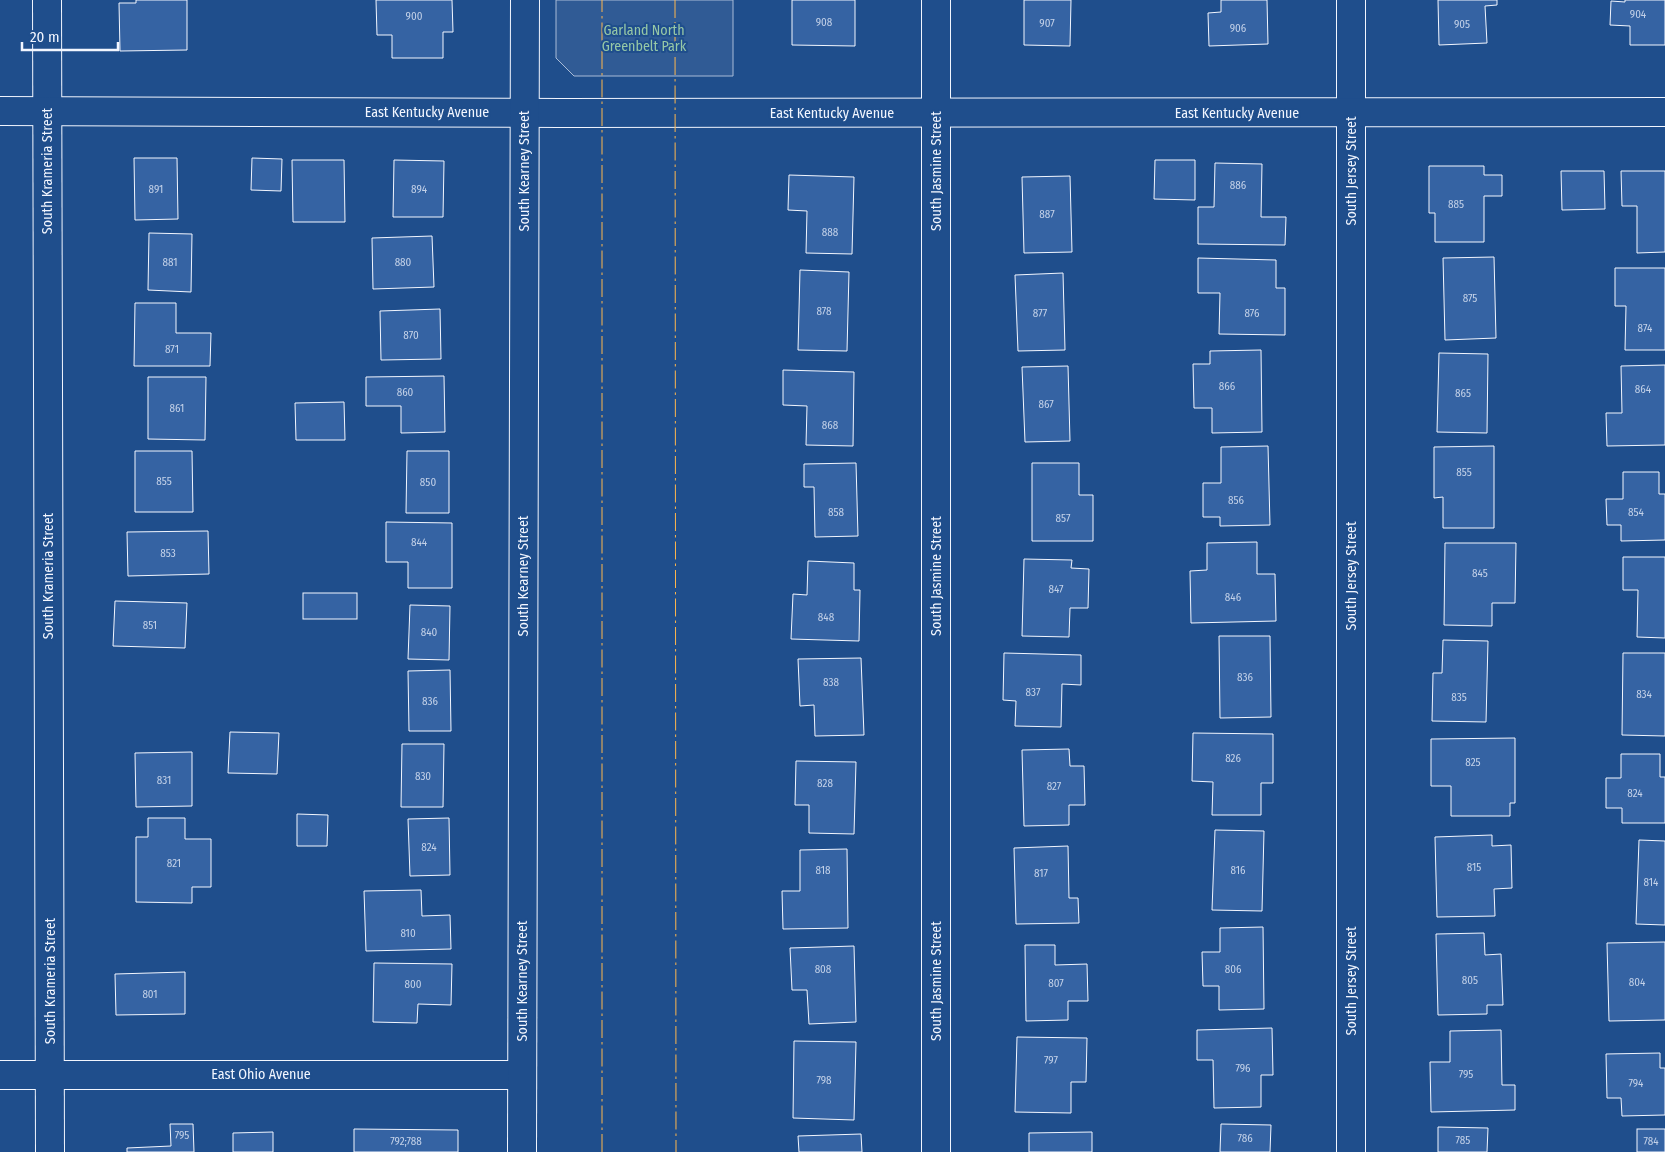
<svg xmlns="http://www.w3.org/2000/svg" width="1665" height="1152" viewBox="0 0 1665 1152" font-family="'Fira Sans Condensed',sans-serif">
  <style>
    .built { fill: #305b95; stroke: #a8bbd7 }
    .building { fill: #3563a3; stroke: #f2f6ff }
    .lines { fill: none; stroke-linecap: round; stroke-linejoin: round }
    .minor-casing { stroke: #f2f6ff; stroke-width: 30 }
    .minor { stroke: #1f4e8c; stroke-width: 28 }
    .power { stroke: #ffb74d; stroke-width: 1; stroke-dasharray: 18 4 2.5 4; stroke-linecap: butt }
    .labels { text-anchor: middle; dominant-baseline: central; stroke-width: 4; stroke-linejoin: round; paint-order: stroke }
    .number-label { font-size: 11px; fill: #c3d1e8 }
    .park-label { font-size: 14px; fill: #97c8a6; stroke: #1f4e8c }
    .street-label { font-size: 14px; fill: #f2f6ff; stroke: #1f4e8c }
  </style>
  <rect width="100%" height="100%" fill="#1f4e8c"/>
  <path class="built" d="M 556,0 L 733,0 L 733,76 L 574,76 L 556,58 Z"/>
  <g class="building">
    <path d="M 136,0 L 187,0 L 187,50 L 120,51 L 119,3 L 136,3 Z"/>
    <path d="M 376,0 L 452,0 L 453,32 L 443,32 L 443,58 L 392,58 L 392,35 L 377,35 Z"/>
    <path d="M 792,0 L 855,0 L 855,46 L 792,45 Z"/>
    <path d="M 1024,0 L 1071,0 L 1070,46 L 1024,45 Z"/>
    <path d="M 1221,0 L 1267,0 L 1268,44 L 1209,46 L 1208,13 L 1221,12 Z"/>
    <path d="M 1438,0 L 1497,0 L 1497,5 L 1485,6 L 1487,43 L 1439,45 Z"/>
    <path d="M 1625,0 L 1665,0 L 1665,45 L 1630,45 L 1630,26 L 1610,25 L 1611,1 L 1625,2 Z"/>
    <path d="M 134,158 L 177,158 L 178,219 L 135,220 Z"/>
    <path d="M 252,158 L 282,159 L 281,191 L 251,190 Z"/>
    <path d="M 292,160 L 344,160 L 345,222 L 293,222 Z"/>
    <path d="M 394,160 L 444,161 L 443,217 L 393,217 Z"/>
    <path d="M 1155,160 L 1195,160 L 1195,200 L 1154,199 Z"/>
    <path d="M 1215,163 L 1262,164 L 1261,217 L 1286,217 L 1285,245 L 1198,244 L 1198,207 L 1214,207 Z"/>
    <path d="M 1429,166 L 1484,166 L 1484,175 L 1502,175 L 1502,196 L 1484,196 L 1484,242 L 1435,242 L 1435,213 L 1429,213 Z"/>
    <path d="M 1561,171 L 1604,171 L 1605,209 L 1562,210 Z"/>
    <path d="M 1621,171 L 1665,171 L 1665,252 L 1637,253 L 1637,206 L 1622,206 Z"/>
    <path d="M 789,175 L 854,177 L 852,254 L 806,253 L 807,211 L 788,210 Z"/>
    <path d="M 1070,176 L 1072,252 L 1024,253 L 1022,177 Z"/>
    <path d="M 149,233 L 192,234 L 191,292 L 148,290 Z"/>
    <path d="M 432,236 L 434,287 L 373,289 L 372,238 Z"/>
    <path d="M 1494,257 L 1496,338 L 1445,340 L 1443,258 Z"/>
    <path d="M 1198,258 L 1276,260 L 1276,288 L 1285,288 L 1285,335 L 1219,334 L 1220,293 L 1198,293 Z"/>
    <path d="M 1615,268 L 1665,268 L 1665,350 L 1625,350 L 1626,306 L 1615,306 Z"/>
    <path d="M 800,270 L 849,272 L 847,351 L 798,350 Z"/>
    <path d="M 1063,273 L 1065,350 L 1018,351 L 1015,275 Z"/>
    <path d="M 135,303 L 176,303 L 176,333 L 211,333 L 210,366 L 134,366 Z"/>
    <path d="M 440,309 L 441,359 L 381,360 L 380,311 Z"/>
    <path d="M 1261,350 L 1262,432 L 1212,433 L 1212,408 L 1194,408 L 1193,364 L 1210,364 L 1210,351 Z"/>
    <path d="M 1439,353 L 1488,354 L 1487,433 L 1437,432 Z"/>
    <path d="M 1665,365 L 1665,445 L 1607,446 L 1606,413 L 1622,413 L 1621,366 Z"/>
    <path d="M 1068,366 L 1070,441 L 1025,442 L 1022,367 Z"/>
    <path d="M 783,370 L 854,372 L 853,446 L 806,445 L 807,406 L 783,405 Z"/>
    <path d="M 444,376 L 445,432 L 401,433 L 401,406 L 366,406 L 366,377 Z"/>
    <path d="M 148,377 L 206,377 L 205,440 L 148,439 Z"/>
    <path d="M 344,402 L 345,440 L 296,440 L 295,403 Z"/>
    <path d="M 1268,446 L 1270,525 L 1220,526 L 1220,517 L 1203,517 L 1203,483 L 1221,483 L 1221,447 Z"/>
    <path d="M 1494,446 L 1494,528 L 1443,528 L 1443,497 L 1434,498 L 1434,447 Z"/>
    <path d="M 135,451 L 192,451 L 193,512 L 135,512 Z"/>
    <path d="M 407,451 L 449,451 L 449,513 L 406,513 Z"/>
    <path d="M 856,463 L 858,536 L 815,537 L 814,487 L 804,487 L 804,464 Z"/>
    <path d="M 1032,463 L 1079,463 L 1079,495 L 1093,495 L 1093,541 L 1032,541 Z"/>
    <path d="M 1623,472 L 1659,472 L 1659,494 L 1665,494 L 1665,540 L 1621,541 L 1621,525 L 1607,525 L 1606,499 L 1623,499 Z"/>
    <path d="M 386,522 L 452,523 L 452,588 L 408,588 L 408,562 L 386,562 Z"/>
    <path d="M 208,531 L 209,574 L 128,576 L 127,532 Z"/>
    <path d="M 1257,542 L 1257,574 L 1275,574 L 1276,621 L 1191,623 L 1190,571 L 1207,570 L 1207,543 Z"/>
    <path d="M 1445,543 L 1516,543 L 1515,603 L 1492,603 L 1492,626 L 1444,625 Z"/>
    <path d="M 1623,557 L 1665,557 L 1665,638 L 1637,637 L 1638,590 L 1623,590 Z"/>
    <path d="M 1024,559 L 1072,560 L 1071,568 L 1089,569 L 1088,608 L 1070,608 L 1069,637 L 1022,636 Z"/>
    <path d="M 808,561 L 854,563 L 854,590 L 860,590 L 859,641 L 791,639 L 793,594 L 807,595 Z"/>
    <rect x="303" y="593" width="54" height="26"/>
    <path d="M 115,601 L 187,603 L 185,648 L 113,646 Z"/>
    <path d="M 410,605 L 450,606 L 449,660 L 408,659 Z"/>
    <path d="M 1219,636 L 1270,636 L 1271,717 L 1220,718 Z"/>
    <path d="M 1443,640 L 1488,641 L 1486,722 L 1432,721 L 1433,673 L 1442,673 Z"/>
    <path d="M 1004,653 L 1081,655 L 1081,685 L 1062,684 L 1061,727 L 1015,726 L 1016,701 L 1003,700 Z"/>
    <path d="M 1623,653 L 1665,653 L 1665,736 L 1622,735 Z"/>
    <path d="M 861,658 L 864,735 L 815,736 L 814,705 L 800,706 L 798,659 Z"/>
    <path d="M 450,670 L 451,731 L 409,731 L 408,671 Z"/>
    <path d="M 230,732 L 279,733 L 277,774 L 228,773 Z"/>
    <path d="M 1193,733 L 1273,734 L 1273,783 L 1261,783 L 1261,815 L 1212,815 L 1213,782 L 1192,781 Z"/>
    <path d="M 1515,738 L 1515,803 L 1510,803 L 1510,816 L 1451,816 L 1451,786 L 1431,786 L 1431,739 Z"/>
    <path d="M 402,744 L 444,744 L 443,807 L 401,807 Z"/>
    <path d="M 1069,749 L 1070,766 L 1084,766 L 1085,805 L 1069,805 L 1069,825 L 1024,826 L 1022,750 Z"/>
    <path d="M 192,752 L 192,806 L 136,807 L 135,753 Z"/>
    <path d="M 1621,754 L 1660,754 L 1660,777 L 1665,777 L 1665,823 L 1622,823 L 1622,808 L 1606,808 L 1606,778 L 1621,778 Z"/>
    <path d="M 796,761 L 856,762 L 854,834 L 809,833 L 809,805 L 795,805 Z"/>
    <path d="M 297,814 L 328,815 L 327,846 L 297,846 Z"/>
    <path d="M 148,818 L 185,818 L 185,839 L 211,839 L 211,887 L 192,887 L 192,903 L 136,902 L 136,837 L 148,837 Z"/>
    <path d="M 449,818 L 450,875 L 410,876 L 408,819 Z"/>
    <path d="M 1215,830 L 1264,831 L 1262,911 L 1212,910 Z"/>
    <path d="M 1492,835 L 1492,846 L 1511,845 L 1512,888 L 1494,889 L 1495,916 L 1437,917 L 1435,837 Z"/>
    <path d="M 1639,840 L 1665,841 L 1665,925 L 1636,924 Z"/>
    <path d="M 1068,846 L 1069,898 L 1078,898 L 1079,923 L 1016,924 L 1014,848 Z"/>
    <path d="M 847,849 L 848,928 L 783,929 L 782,891 L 800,891 L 800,850 Z"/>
    <path d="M 421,890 L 422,916 L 450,915 L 451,949 L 366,951 L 364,891 Z"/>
    <path d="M 1263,927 L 1264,1009 L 1219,1010 L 1219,986 L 1203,986 L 1202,952 L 1220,952 L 1220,928 Z"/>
    <path d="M 1484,933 L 1485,955 L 1501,954 L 1503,1005 L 1487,1005 L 1487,1014 L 1438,1015 L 1436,934 Z"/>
    <path d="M 1665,942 L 1665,1020 L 1609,1021 L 1607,943 Z"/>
    <path d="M 1025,945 L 1055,945 L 1055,965 L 1087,964 L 1088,1001 L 1068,1001 L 1068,1020 L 1026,1021 Z"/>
    <path d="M 854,946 L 856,1022 L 809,1024 L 807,990 L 792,990 L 790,948 Z"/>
    <path d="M 374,963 L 452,964 L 451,1005 L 418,1004 L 417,1023 L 373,1022 Z"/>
    <path d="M 185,972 L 185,1014 L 116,1015 L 115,974 Z"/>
    <path d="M 1272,1028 L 1273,1075 L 1261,1075 L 1261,1107 L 1214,1108 L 1213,1060 L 1197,1060 L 1197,1030 Z"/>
    <path d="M 1501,1030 L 1502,1085 L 1515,1085 L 1515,1110 L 1431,1112 L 1430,1062 L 1450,1062 L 1450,1031 Z"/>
    <path d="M 1017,1037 L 1087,1038 L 1086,1082 L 1071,1082 L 1071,1113 L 1015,1112 Z"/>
    <path d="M 794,1041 L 856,1042 L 854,1120 L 793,1118 Z"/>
    <path d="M 1660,1053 L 1660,1068 L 1665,1068 L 1665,1115 L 1622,1116 L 1621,1098 L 1607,1098 L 1606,1054 Z"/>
    <path d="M 170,1124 L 193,1124 L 194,1152 L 127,1152 L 127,1148 L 171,1146 Z"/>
    <path d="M 1221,1124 L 1271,1125 L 1270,1152 L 1220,1152 Z"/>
    <path d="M 1438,1127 L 1488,1128 L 1487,1152 L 1438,1152 Z"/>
    <path d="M 354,1129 L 458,1130 L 458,1152 L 354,1152 Z"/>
    <rect x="1637" y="1129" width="28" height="23"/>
    <path d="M 273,1132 L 273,1152 L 233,1152 L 233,1133 Z"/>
    <path d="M 1092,1132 L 1092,1152 L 1029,1152 L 1029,1133 Z"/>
    <path d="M 861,1134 L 862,1152 L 799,1152 L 798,1136 Z"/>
  </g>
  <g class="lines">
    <g class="minor-casing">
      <g id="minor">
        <path d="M 47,0 L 50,1152"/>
        <path d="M 1351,0 L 1351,1152"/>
        <path d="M 0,111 L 561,113 L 1665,112"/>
        <path d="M 0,1075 L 522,1075"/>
        <path d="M 522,1152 L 525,0"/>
        <path d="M 936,1152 L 936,0"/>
      </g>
    </g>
    <use href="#minor" class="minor"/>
    <g class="power">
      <path d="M 675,0 L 676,1152"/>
      <path d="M 602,1152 L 602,0"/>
    </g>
  </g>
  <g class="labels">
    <g class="number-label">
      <text x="1638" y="14">904</text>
      <text x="414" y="16">900</text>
      <text x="824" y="22">908</text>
      <text x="1047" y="23">907</text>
      <text x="1462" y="24">905</text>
      <text x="1238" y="28">906</text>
      <text x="1238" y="185">886</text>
      <text x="156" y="189">891</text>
      <text x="419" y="189">894</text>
      <text x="1456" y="204">885</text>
      <text x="1047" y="214">887</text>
      <text x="830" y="232">888</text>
      <text x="170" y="262">881</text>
      <text x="403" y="262">880</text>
      <text x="1470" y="298">875</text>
      <text x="824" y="311">878</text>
      <text x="1040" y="313">877</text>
      <text x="1252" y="313">876</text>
      <text x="1645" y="328">874</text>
      <text x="411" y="335">870</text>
      <text x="172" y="349">871</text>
      <text x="1227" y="386">866</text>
      <text x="1643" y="389">864</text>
      <text x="405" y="392">860</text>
      <text x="1463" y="393">865</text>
      <text x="1046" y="404">867</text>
      <text x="177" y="408">861</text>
      <text x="830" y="425">868</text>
      <text x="1464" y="472">855</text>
      <text x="164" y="481">855</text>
      <text x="428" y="482">850</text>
      <text x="1236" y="500">856</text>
      <text x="836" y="512">858</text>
      <text x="1636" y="512">854</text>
      <text x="1063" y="518">857</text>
      <text x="419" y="542">844</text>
      <text x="168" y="553">853</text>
      <text x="1480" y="573">845</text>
      <text x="1056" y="589">847</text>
      <text x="1233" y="597">846</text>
      <text x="826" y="617">848</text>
      <text x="150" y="625">851</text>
      <text x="429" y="632">840</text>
      <text x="1245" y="677">836</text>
      <text x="831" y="682">838</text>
      <text x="1033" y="692">837</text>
      <text x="1644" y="694">834</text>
      <text x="1459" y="697">835</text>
      <text x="430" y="701">836</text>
      <text x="1233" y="758">826</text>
      <text x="1473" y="762">825</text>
      <text x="423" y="776">830</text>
      <text x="164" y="780">831</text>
      <text x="825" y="783">828</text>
      <text x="1054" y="786">827</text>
      <text x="1635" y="793">824</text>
      <text x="429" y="847">824</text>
      <text x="174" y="863">821</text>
      <text x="1474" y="867">815</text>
      <text x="823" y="870">818</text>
      <text x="1238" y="870">816</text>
      <text x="1041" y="873">817</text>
      <text x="1651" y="882">814</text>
      <text x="408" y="933">810</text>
      <text x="823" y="969">808</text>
      <text x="1233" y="969">806</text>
      <text x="1470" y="980">805</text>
      <text x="1637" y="982">804</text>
      <text x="1056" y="983">807</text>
      <text x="413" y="984">800</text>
      <text x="150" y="994">801</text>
      <text x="1051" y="1060">797</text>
      <text x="1243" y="1068">796</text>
      <text x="1466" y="1074">795</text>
      <text x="824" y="1080">798</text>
      <text x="1636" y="1083">794</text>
      <text x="182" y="1135">795</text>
      <text x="1245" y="1138">786</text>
      <text x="1463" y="1140">785</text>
      <text x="406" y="1141">792;788</text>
      <text x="1651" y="1141">784</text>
    </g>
    <g class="park-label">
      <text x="644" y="30">Garland North<tspan x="644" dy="16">Greenbelt Park</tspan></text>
    </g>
    <g class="street-label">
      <text x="427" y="112">East Kentucky Avenue</text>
      <text x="832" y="113">East Kentucky Avenue</text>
      <text x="1237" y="113">East Kentucky Avenue</text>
      <text transform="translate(47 171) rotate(-90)">South Krameria Street</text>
      <text transform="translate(524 171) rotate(-90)">South Kearney Street</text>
      <text transform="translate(936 171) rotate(-90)">South Jasmine Street</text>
      <text transform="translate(1351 171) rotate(-90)">South Jersey Street</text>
      <text transform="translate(48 576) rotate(-90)">South Krameria Street</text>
      <text transform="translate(523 576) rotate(-90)">South Kearney Street</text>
      <text transform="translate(936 576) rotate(-90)">South Jasmine Street</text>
      <text transform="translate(1351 576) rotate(-90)">South Jersey Street</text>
      <text transform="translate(50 981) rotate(-90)">South Krameria Street</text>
      <text transform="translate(522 981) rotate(-90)">South Kearney Street</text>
      <text transform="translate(936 981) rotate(-90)">South Jasmine Street</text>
      <text transform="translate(1351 981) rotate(-90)">South Jersey Street</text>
      <text x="261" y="1074">East Ohio Avenue</text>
    </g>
  </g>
  <path d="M22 42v8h96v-8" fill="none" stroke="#f2f6ff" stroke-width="2.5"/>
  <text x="30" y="42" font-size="15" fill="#f2f6ff" stroke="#1f4e8c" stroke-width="4" paint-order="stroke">20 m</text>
</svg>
